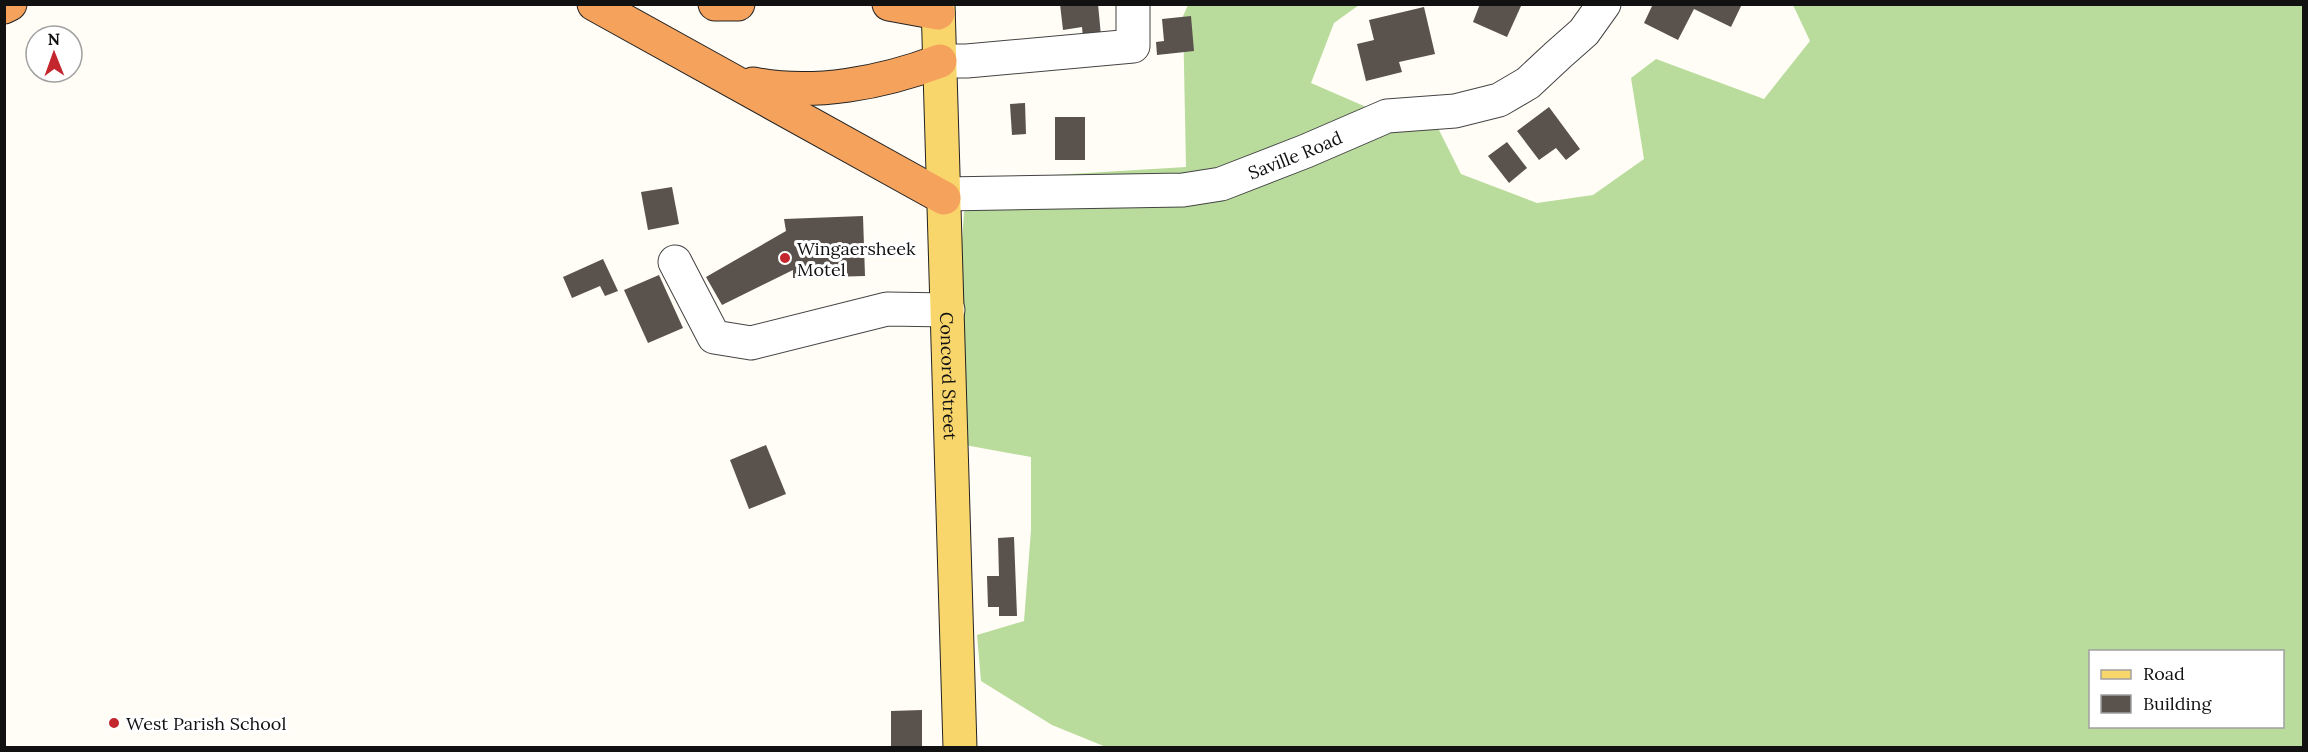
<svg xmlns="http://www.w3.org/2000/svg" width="2308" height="752" viewBox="0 0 2308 752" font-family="Lora,serif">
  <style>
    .forest { fill: #b9dc9c; fill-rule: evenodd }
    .building { fill: #5a524d }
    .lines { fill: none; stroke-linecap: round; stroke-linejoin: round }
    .minor-casing { stroke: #444; stroke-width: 35 }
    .major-casing { stroke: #222; stroke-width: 35 }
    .highway-casing { stroke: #222; stroke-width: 35 }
    .minor { stroke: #fff; stroke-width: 33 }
    .major { stroke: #f9d66b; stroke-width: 33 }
    .highway { stroke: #f5a25d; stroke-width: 33 }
    .poi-dot { fill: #c4262e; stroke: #fff; stroke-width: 2 }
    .labels { text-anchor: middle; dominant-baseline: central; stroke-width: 6; stroke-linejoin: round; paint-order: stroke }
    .street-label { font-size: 18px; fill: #111; stroke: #fff }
    .poi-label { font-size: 18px; fill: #111; stroke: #fff; text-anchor: start }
  </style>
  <rect width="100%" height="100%" fill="#fffdf5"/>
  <path class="forest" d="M 1188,5 L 1359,5 L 1334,23 L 1311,83 L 1387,116 L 1437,126 L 1461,174 L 1537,203 L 1593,195 L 1644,159 L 1631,78 L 1656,59 L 1764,99 L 1810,41 L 1793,5 L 2303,5 L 2303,747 L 1106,747 L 1052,725 L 981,681 L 977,635 L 1024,621 L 1031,530 L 1031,457 L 965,445 L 959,286 L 964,212 L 980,193 L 987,179 L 1186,167 L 1183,16 ZM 2090,652 L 2282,652 L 2282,726 L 2090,726 Z"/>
  <g class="building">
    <path d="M 1060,4 L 1098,4 L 1101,36 L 1083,38 L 1082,27 L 1063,30 Z"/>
    <path d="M 1480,4 L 1521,6 L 1507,37 L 1473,22 Z"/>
    <path d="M 1653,4 L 1742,4 L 1731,27 L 1694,9 L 1678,40 L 1644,23 Z"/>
    <path d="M 1424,7 L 1435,54 L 1399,62 L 1402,72 L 1366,81 L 1357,44 L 1374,40 L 1369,20 Z"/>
    <path d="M 1191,16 L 1194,51 L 1157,55 L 1156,42 L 1164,41 L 1162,19 Z"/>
    <path d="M 1025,103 L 1026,134 L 1012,135 L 1010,104 Z"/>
    <path d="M 1549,107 L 1580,149 L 1566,160 L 1556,148 L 1539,160 L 1517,131 Z"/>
    <rect x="1055" y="117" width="30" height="43"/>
    <path d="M 1507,142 L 1527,168 L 1509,183 L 1488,156 Z"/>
    <path d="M 672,187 L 679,224 L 648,230 L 641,192 Z"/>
    <path d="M 863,216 L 865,276 L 793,278 L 793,270 L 722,305 L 706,277 L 786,231 L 784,219 Z"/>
    <path d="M 603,259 L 618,291 L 605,296 L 600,286 L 572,298 L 563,277 Z"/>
    <path d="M 659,275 L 683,328 L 648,343 L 624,290 Z"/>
    <path d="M 766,445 L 786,494 L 749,509 L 730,460 Z"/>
    <path d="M 1014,537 L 1017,616 L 999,616 L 999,607 L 988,607 L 987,576 L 999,576 L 998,538 Z"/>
    <path d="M 922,710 L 922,748 L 891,748 L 891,711 Z"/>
  </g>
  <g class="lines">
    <g class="minor-casing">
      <g id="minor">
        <path d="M 940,61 L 967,61 L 1133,46 L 1133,4"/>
        <path id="s1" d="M 944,194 L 1183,190 L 1221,184 L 1306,151 L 1387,116 L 1455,111 L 1499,100 L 1528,83 L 1558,55 L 1584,32 L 1604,4"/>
        <path d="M 675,262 L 714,337 L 751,343 L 887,309 L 948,310"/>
      </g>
    </g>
    <g class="major-casing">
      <g id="major">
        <path id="s2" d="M 938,4 L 960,748"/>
      </g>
    </g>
    <g class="highway-casing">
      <g id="highway">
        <path d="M 594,4 L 944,198"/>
        <path d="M 715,4 L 738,4"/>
        <path d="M 889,4 L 938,13"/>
        <path d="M 4,7 L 10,4"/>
        <path d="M 753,84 C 814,96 882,83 940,61"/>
      </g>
    </g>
    <use href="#minor" class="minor"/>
    <use href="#major" class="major"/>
    <use href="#highway" class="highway"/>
  </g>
  <g class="poi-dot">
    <circle cx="785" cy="258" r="6"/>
    <circle cx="114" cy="723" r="6"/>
  </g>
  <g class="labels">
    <g class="street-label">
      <text stroke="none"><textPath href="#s1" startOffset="357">Saville Road</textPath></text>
      <text stroke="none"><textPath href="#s2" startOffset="372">Concord Street</textPath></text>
    </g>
    <g class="poi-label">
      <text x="797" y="248">Wingaersheek<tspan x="797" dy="21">Motel</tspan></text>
      <text x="126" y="723">West Parish School</text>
    </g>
  </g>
  <rect width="2308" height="752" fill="none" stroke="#111111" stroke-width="12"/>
  <rect x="2089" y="650" width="195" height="78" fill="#ffffff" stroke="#a0a0a0" stroke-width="1.5"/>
  <rect x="2101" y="670" width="30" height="9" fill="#f9d66b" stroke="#a0a0a0" stroke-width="1.5"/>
  <text x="2143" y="680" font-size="18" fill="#111111">Road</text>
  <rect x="2101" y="695" width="30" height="18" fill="#5a524d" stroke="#a0a0a0" stroke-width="1.5"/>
  <text x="2143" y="710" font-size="18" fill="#111111">Building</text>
  <g transform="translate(54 54) rotate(359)"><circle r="28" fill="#ffffff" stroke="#a0a0a0" stroke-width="1.5"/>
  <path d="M0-4.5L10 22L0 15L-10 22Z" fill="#c4262e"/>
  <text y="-9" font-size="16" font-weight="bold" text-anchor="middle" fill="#111111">N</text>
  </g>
</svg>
